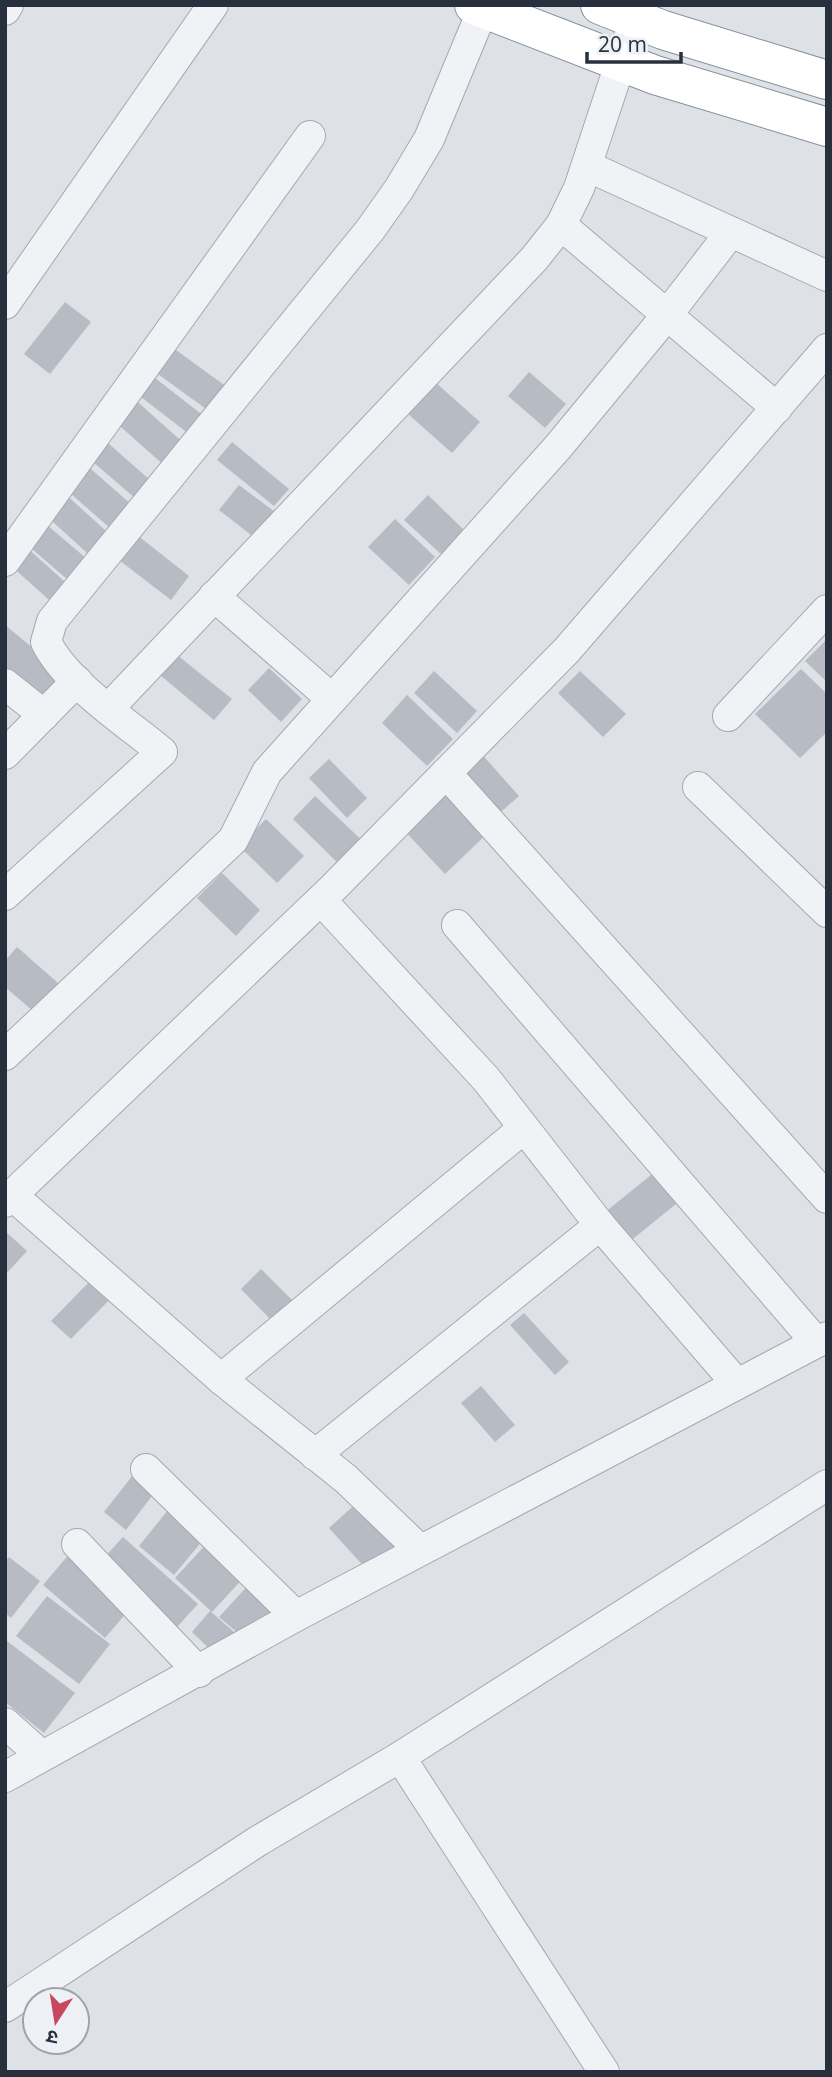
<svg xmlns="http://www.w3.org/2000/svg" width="832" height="2077" viewBox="0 0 832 2077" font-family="'Open Sans','Noto Sans Devanagari',sans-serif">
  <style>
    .building { fill: #b6bbc4 }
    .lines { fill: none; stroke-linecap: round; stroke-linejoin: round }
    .minor-casing { stroke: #a4a9b1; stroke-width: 32 }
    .highway-casing { stroke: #86909d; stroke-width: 40 }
    .minor { stroke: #f1f2f6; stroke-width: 30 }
    .highway { stroke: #fff; stroke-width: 38 }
  </style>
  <rect width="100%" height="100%" fill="#dee2e7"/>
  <g class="building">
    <path d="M 65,302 L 91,322 L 50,374 L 24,354 Z"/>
    <path d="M 169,345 L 231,390 L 213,414 L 151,369 Z"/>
    <path d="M 146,371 L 209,420 L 194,438 L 132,390 Z"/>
    <path d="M 529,372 L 566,404 L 545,428 L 508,396 Z"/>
    <path d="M 435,382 L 480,422 L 452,453 L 407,413 Z"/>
    <path d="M 132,397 L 186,445 L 166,467 L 112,419 Z"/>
    <path d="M 101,437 L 158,487 L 142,504 L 86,456 Z"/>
    <path d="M 232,442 L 289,489 L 274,506 L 217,460 Z"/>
    <path d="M 84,463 L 139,511 L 118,535 L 63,487 Z"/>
    <path d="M 239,485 L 275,512 L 255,538 L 219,510 Z"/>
    <path d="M 63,492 L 116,540 L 96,561 L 43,513 Z"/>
    <path d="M 428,495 L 464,530 L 441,554 L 404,520 Z"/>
    <path d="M 40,519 L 94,565 L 75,586 L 24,542 Z"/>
    <path d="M 395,519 L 435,557 L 409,585 L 368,547 Z"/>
    <path d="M 137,535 L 189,576 L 171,600 L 119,560 Z"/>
    <path d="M 24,545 L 74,590 L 58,608 L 8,563 Z"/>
    <path d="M 5,625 L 68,677 L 43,706 L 5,675 Z"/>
    <path d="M 827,639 L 827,682 L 805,661 Z"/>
    <path d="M 177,655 L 232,699 L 214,720 L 160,675 Z"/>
    <path d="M 269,668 L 302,699 L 281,722 L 248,690 Z"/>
    <path d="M 801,669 L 827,694 L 827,732 L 800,758 L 755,714 Z"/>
    <path d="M 434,671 L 477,711 L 457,733 L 414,693 Z"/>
    <path d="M 580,671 L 626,714 L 603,737 L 558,693 Z"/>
    <path d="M 407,695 L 453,739 L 427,766 L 382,723 Z"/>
    <path d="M 479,751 L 519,796 L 494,818 L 453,774 Z"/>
    <path d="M 329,759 L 367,798 L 347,818 L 309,778 Z"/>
    <path d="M 448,781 L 493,828 L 445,874 L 401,827 Z"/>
    <path d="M 315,796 L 367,845 L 344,869 L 293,819 Z"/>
    <path d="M 266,819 L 304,856 L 277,883 L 239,846 Z"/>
    <path d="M 222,873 L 260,910 L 236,936 L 197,898 Z"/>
    <path d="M 17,947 L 58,983 L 33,1011 L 5,987 L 5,961 Z"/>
    <path d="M 656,1171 L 681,1200 L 624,1246 L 599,1217 Z"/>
    <path d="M 5,1231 L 27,1251 L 5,1275 Z"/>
    <path d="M 261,1269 L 295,1303 L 274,1323 L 241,1289 Z"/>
    <path d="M 95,1276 L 115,1294 L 71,1339 L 51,1321 Z"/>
    <path d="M 524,1313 L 569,1362 L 555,1375 L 510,1325 Z"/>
    <path d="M 481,1386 L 515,1425 L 495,1442 L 461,1403 Z"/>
    <path d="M 133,1475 L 155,1492 L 126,1530 L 104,1512 Z"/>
    <path d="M 360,1500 L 399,1542 L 367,1570 L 329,1528 Z"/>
    <path d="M 168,1510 L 203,1540 L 174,1575 L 139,1546 Z"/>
    <path d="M 123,1537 L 198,1604 L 177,1627 L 102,1560 Z"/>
    <path d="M 210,1540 L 247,1574 L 212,1612 L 175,1578 Z"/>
    <path d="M 71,1552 L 133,1605 L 105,1638 L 43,1585 Z"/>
    <path d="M 9,1557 L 40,1581 L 11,1618 L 5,1613 L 5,1562 Z"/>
    <path d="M 254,1579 L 286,1613 L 245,1639 L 219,1617 Z"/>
    <path d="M 47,1596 L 110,1644 L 79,1684 L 16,1636 Z"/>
    <path d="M 210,1611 L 242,1639 L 217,1656 L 192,1632 Z"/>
    <path d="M 7,1641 L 75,1693 L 44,1733 L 5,1702 Z"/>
  </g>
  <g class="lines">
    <g class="minor-casing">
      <g id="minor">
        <path d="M 5,10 L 8,5"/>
        <path d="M 587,166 L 827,276"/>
        <path d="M 561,225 L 777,408"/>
        <path d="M 5,304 L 213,5"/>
        <path d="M 5,561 L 310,136"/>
        <path d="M 214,596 L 332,699"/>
        <path d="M 5,684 L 44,715"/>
        <path d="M 109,708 L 534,259 L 561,225 L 579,188 L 635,19"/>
        <path d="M 728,716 L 827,610"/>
        <path d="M 5,754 L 77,681"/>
        <path d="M 446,773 L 827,1198"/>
        <path d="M 698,787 L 827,912"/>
        <path d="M 5,895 L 162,752 C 126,722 67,684 46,642 L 52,621 L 370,230 L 399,189 L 429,139 L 483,9"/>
        <path d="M 321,900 L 486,1079 L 600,1225 L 737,1384"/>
        <path d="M 457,925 L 816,1342"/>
        <path d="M 5,1055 L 233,840 L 267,772 L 558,447 L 667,315 L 731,232"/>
        <path d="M 12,1195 L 221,1379 L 346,1479 L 420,1550"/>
        <path d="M 5,1202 L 334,887 L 567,650 L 827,349"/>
        <path d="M 221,1379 L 524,1128"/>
        <path d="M 315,1455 L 600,1225"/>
        <path d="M 146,1469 L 296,1616"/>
        <path d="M 77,1544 L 199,1672"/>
        <path d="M 5,1723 L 42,1756"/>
        <path d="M 400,1757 L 604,2072"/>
        <path d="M 5,1777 L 296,1616 L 827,1337"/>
        <path d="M 5,2007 L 258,1841 L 400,1757 L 827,1485"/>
      </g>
    </g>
    <g class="highway-casing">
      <g id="highway">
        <path d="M 474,5 L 655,75 L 827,127"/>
        <path d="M 600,5 L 663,30 L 827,80"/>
      </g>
    </g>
    <use href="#minor" class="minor"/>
    <use href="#highway" class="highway"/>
  </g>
  <rect width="832" height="2077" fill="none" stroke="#28303d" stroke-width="14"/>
  <g transform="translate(56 2021) rotate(192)"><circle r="33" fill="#edf1f5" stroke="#9ea4ab" stroke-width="2"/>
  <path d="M0-5L12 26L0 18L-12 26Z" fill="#c8475e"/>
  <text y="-10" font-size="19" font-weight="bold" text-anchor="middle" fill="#28303d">उ</text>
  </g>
  <path d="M587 52v10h94v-10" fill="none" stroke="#28303d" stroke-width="3.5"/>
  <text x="598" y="52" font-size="21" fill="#28303d" stroke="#edf1f5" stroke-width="5" paint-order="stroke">20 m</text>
</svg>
